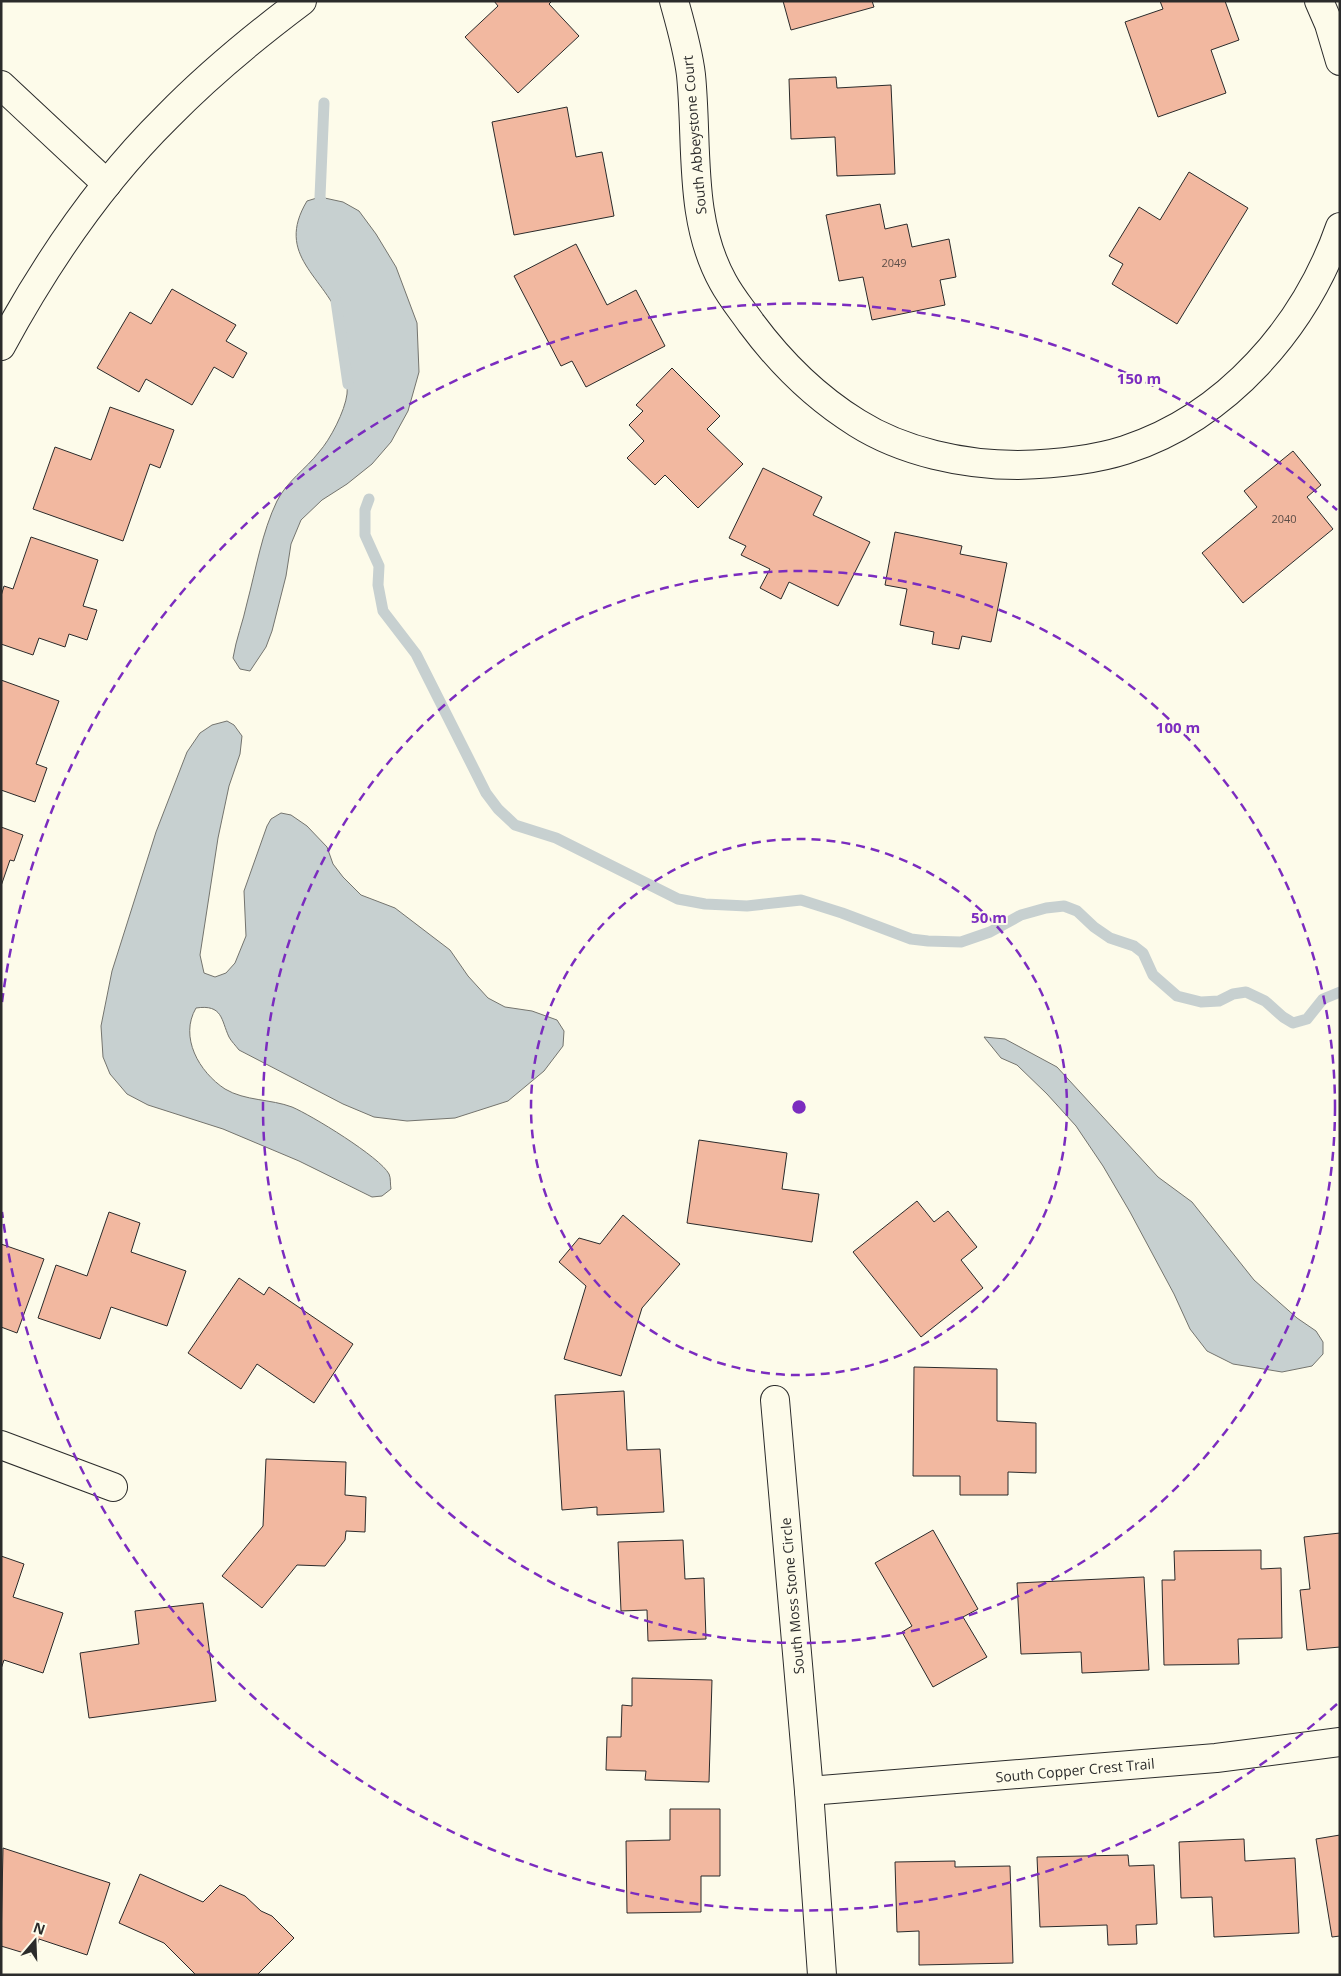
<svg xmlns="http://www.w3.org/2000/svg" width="1341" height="1976" viewBox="0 0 1341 1976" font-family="'Open Sans',sans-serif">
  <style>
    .water { fill: #c7d0d0; stroke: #74746e }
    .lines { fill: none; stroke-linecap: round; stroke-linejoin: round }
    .stream { stroke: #c7d0d0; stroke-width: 11 }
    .building { fill: #f2b8a0; stroke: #2b2b2b }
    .minor-casing { stroke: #2b2b2b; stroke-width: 30 }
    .minor { stroke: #fdfbea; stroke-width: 28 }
    .ring { fill: none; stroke: #7b2cbf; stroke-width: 2.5; stroke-dasharray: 9 6 }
    .labels { text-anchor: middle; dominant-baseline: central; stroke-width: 4; stroke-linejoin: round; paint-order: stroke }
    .number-label { font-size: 11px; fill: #5d4e48 }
    .street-label { font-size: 14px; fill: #2b2b2b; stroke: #fdfbea }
    .centre { fill: #7b2cbf; stroke: #fdfbea; stroke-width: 2.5 }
    .ring-label { font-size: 15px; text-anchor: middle; font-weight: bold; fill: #7b2cbf; stroke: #fdfbea; stroke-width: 4; stroke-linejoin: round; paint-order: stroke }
  </style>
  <rect width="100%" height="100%" fill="#fdfbea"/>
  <g class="water">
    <path d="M 320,197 L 343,202 L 359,211 L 376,234 L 396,267 L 417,323 L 419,372 L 408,411 L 391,442 L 372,464 L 347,484 L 322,500 L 301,520 L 291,544 L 286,576 L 272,631 L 266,647 L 250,671 L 240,669 L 233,658 C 236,639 243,622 247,603 C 256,569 262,532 277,501 C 287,481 306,469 319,452 C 330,440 345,411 347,394 C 348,379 346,336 342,323 C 325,276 274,256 307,201 Z"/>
    <path d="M 227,721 L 234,725 L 242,736 L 240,754 L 229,786 L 218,838 L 200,955 L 204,973 L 215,977 L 226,973 L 235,963 L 246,936 L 244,891 L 267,826 L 271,819 L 281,813 L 291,815 L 307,826 L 327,847 L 333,864 L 343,877 L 361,895 L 395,908 L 450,950 L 468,976 L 488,998 L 505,1007 L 532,1011 L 557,1020 L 564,1031 L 563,1046 L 544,1071 L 508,1101 L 455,1118 L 407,1121 L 374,1117 L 343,1104 L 239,1050 C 236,1046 231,1041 229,1037 C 221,1020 223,1004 196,1008 C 179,1037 199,1072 225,1089 C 245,1101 271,1099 292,1107 C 311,1115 380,1157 389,1174 C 391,1178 390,1184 391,1189 L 382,1196 L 372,1197 L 299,1161 L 223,1129 L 148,1105 L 127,1094 L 110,1074 L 103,1057 L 101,1026 L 112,971 L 156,832 L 187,752 L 200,733 L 212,725 Z"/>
    <path d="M 984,1037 L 1005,1039 L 1057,1067 L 1158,1177 L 1192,1202 L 1254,1280 L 1297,1318 L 1316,1331 L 1323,1342 L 1323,1354 L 1312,1366 L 1282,1372 L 1233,1364 L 1207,1351 L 1190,1329 L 1174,1294 L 1130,1212 L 1103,1166 L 1076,1126 L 1047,1094 L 1017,1065 L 1001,1058 Z"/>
  </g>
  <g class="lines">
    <g class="stream">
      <path d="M 323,211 L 320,197 L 324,103"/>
      <path d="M 336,301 L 348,384"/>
      <path d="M 369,499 L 365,510 L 365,535 L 379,566 L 378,585 L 383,611 L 416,654 L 486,793 L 498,809 L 515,825 L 556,838 L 678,899 L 705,904 L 747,906 L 801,900 L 842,913 L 911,939 L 928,941 L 961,942 L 990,932 L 1021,915 L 1046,908 L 1064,906 L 1077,911 L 1094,927 L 1110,938 L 1134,946 L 1143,953 L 1153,975 L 1177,996 L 1201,1002 L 1219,1001 L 1233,994 L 1246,992 L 1265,1001 L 1283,1017 L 1293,1023 L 1307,1019 L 1323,999 L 1340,992"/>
    </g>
  </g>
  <g class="building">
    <path d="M 494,1 L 552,1 L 549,4 L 579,36 L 518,93 L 465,37 L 498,6 Z"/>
    <path d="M 783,1 L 872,1 L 874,7 L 791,30 Z"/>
    <path d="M 1160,1 L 1225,1 L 1239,40 L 1211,50 L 1226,93 L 1158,117 L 1125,22 L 1163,9 Z"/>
    <path d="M 836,77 L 837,88 L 891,85 L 895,174 L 837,176 L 835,137 L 791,139 L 789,79 Z"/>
    <path d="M 567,107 L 576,157 L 602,152 L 614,216 L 514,235 L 492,122 Z"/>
    <path d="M 1189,172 L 1248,208 L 1177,324 L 1112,284 L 1123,264 L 1109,256 L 1139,207 L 1160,220 Z"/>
    <path d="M 880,204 L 885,229 L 907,224 L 912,247 L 949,239 L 956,277 L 940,280 L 945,305 L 872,320 L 863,277 L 839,281 L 826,215 Z"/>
    <path d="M 576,244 L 607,305 L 636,290 L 665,346 L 586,387 L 572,361 L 561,366 L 514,276 Z"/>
    <path d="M 172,289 L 236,325 L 226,341 L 247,353 L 233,378 L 214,367 L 192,405 L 146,379 L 139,392 L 97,368 L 130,312 L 151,324 Z"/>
    <path d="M 672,368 L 720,416 L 707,429 L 743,464 L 698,508 L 665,475 L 655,485 L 627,458 L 644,441 L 629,425 L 643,411 L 636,405 Z"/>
    <path d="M 110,407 L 174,430 L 160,468 L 150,464 L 123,541 L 33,509 L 55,447 L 91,460 Z"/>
    <path d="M 1293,451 L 1321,485 L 1307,497 L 1333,529 L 1243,603 L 1202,553 L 1257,507 L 1244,491 Z"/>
    <path d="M 763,468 L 822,497 L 813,515 L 870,542 L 838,606 L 789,582 L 781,599 L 760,588 L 770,569 L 741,555 L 746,546 L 729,538 Z"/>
    <path d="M 895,532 L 962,546 L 960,554 L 1007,563 L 991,642 L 962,636 L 959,649 L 932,644 L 934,632 L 900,625 L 907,589 L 885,585 Z"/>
    <path d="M 31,537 L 98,560 L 83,606 L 97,610 L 87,640 L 69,634 L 65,647 L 39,638 L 33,655 L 1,644 L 1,596 L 4,586 L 13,589 Z"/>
    <path d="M 1,680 L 59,701 L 36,764 L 47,768 L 35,802 L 1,790 Z"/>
    <path d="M 1,827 L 23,835 L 14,861 L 10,860 L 1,886 Z"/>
    <path d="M 699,1140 L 787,1153 L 782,1189 L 819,1194 L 812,1242 L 687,1223 Z"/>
    <path d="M 917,1201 L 934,1222 L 948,1211 L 977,1247 L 961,1260 L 983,1288 L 921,1337 L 853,1252 Z"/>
    <path d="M 109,1212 L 140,1223 L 131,1252 L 186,1271 L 167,1326 L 111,1307 L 100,1339 L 38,1318 L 56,1265 L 87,1276 Z"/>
    <path d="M 623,1215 L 680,1264 L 642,1308 L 621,1376 L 564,1359 L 586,1286 L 559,1262 L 579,1238 L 600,1244 Z"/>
    <path d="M 1,1244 L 44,1259 L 17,1333 L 1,1327 Z"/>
    <path d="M 239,1278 L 264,1295 L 269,1287 L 353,1344 L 314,1403 L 257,1364 L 241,1389 L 188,1353 Z"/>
    <path d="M 914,1367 L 997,1369 L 997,1421 L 1036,1423 L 1036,1473 L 1008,1472 L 1008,1495 L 960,1495 L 960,1476 L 913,1476 Z"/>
    <path d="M 624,1391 L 627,1450 L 660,1449 L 664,1512 L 597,1515 L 597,1507 L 562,1510 L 555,1395 Z"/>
    <path d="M 266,1459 L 346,1462 L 345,1495 L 366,1497 L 365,1532 L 346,1531 L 345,1540 L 325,1566 L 297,1565 L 262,1608 L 222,1576 L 263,1526 Z"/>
    <path d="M 933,1530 L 978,1609 L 963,1617 L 987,1657 L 933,1687 L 902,1632 L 912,1626 L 875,1563 Z"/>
    <path d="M 1340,1533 L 1340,1647 L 1307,1650 L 1300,1590 L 1310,1589 L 1304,1537 Z"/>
    <path d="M 683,1540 L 685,1579 L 704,1578 L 706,1639 L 648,1641 L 647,1610 L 621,1611 L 618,1542 Z"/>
    <path d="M 1261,1550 L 1261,1569 L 1281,1568 L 1282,1638 L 1238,1639 L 1239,1664 L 1164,1665 L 1162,1580 L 1175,1580 L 1174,1551 Z"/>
    <path d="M 1,1556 L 24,1564 L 13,1597 L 63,1613 L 43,1673 L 4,1660 L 1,1669 Z"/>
    <path d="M 1144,1577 L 1149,1670 L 1082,1673 L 1081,1652 L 1021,1654 L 1017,1583 Z"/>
    <path d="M 203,1603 L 216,1701 L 89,1718 L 80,1653 L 139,1644 L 135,1611 Z"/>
    <path d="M 632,1678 L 712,1680 L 709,1782 L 645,1780 L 646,1771 L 606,1770 L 607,1737 L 621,1737 L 622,1705 L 632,1706 Z"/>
    <path d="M 670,1809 L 720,1809 L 720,1876 L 701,1876 L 701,1912 L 627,1913 L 626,1841 L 670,1840 Z"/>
    <path d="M 1340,1835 L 1340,1936 L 1332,1937 L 1316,1839 Z"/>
    <path d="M 1244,1839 L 1245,1861 L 1295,1858 L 1299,1933 L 1214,1937 L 1212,1897 L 1181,1898 L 1179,1842 Z"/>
    <path d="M 3,1848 L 110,1883 L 87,1955 L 39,1939 L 34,1956 L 1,1946 Z"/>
    <path d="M 1128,1855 L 1129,1866 L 1154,1865 L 1157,1924 L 1136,1925 L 1137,1944 L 1108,1945 L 1107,1925 L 1040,1927 L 1037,1857 Z"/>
    <path d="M 955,1861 L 955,1867 L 1010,1866 L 1013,1963 L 919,1965 L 919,1931 L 897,1932 L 895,1862 Z"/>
    <path d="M 140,1874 L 203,1902 L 220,1885 L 245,1896 L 261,1911 L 272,1916 L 294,1938 L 257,1975 L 196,1975 L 164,1943 L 119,1923 Z"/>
  </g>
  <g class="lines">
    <g class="minor-casing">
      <g id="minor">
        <path d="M 674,1 C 681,26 688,50 691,75 C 698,145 688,219 723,282 C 731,297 742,310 751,323 C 780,362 815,397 857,423 C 903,452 964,465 1018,465 C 1053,464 1091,461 1125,450 C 1227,417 1305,327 1340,227"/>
        <path d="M 1319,1 L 1329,24 L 1340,61"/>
        <path d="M 1,85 L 107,184"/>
        <path d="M 1,346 C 46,263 100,183 167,117 C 209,74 254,37 302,1"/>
        <path d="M 775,1400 L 809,1791 L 822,1975"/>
        <path d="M 1,1445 L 113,1487"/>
        <path d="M 809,1791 L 1216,1758 L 1340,1742"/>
      </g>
    </g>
    <use href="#minor" class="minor"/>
  </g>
  <g class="ring">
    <circle cx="799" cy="1107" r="268"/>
    <circle cx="799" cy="1107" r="536"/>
    <path d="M1337 1704A804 804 0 0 1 2 1212M2 1002A804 804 0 0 1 1337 510"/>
  </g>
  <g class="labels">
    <g class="number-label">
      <text x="894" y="262">2049</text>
      <text x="1284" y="518">2040</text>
    </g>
    <g class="street-label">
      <text transform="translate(694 135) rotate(-95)">South Abbeystone Court</text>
      <text transform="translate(792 1596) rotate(-95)">South Moss Stone Circle</text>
      <text transform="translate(1075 1770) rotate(-5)">South Copper Crest Trail</text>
    </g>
  </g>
  <circle cx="799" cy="1107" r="8" class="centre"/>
  <g class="ring-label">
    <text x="1139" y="384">150 m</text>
    <text x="1178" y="733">100 m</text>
    <text x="989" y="923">50 m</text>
  </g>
  <rect width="1341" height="1976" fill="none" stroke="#2b2b2b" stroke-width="5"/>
  <g transform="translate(35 1941) rotate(19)" stroke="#fdfbea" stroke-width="4" paint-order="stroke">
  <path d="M0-4L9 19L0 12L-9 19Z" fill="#2b2b2b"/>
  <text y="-8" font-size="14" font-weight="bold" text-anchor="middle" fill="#2b2b2b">N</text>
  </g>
</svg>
